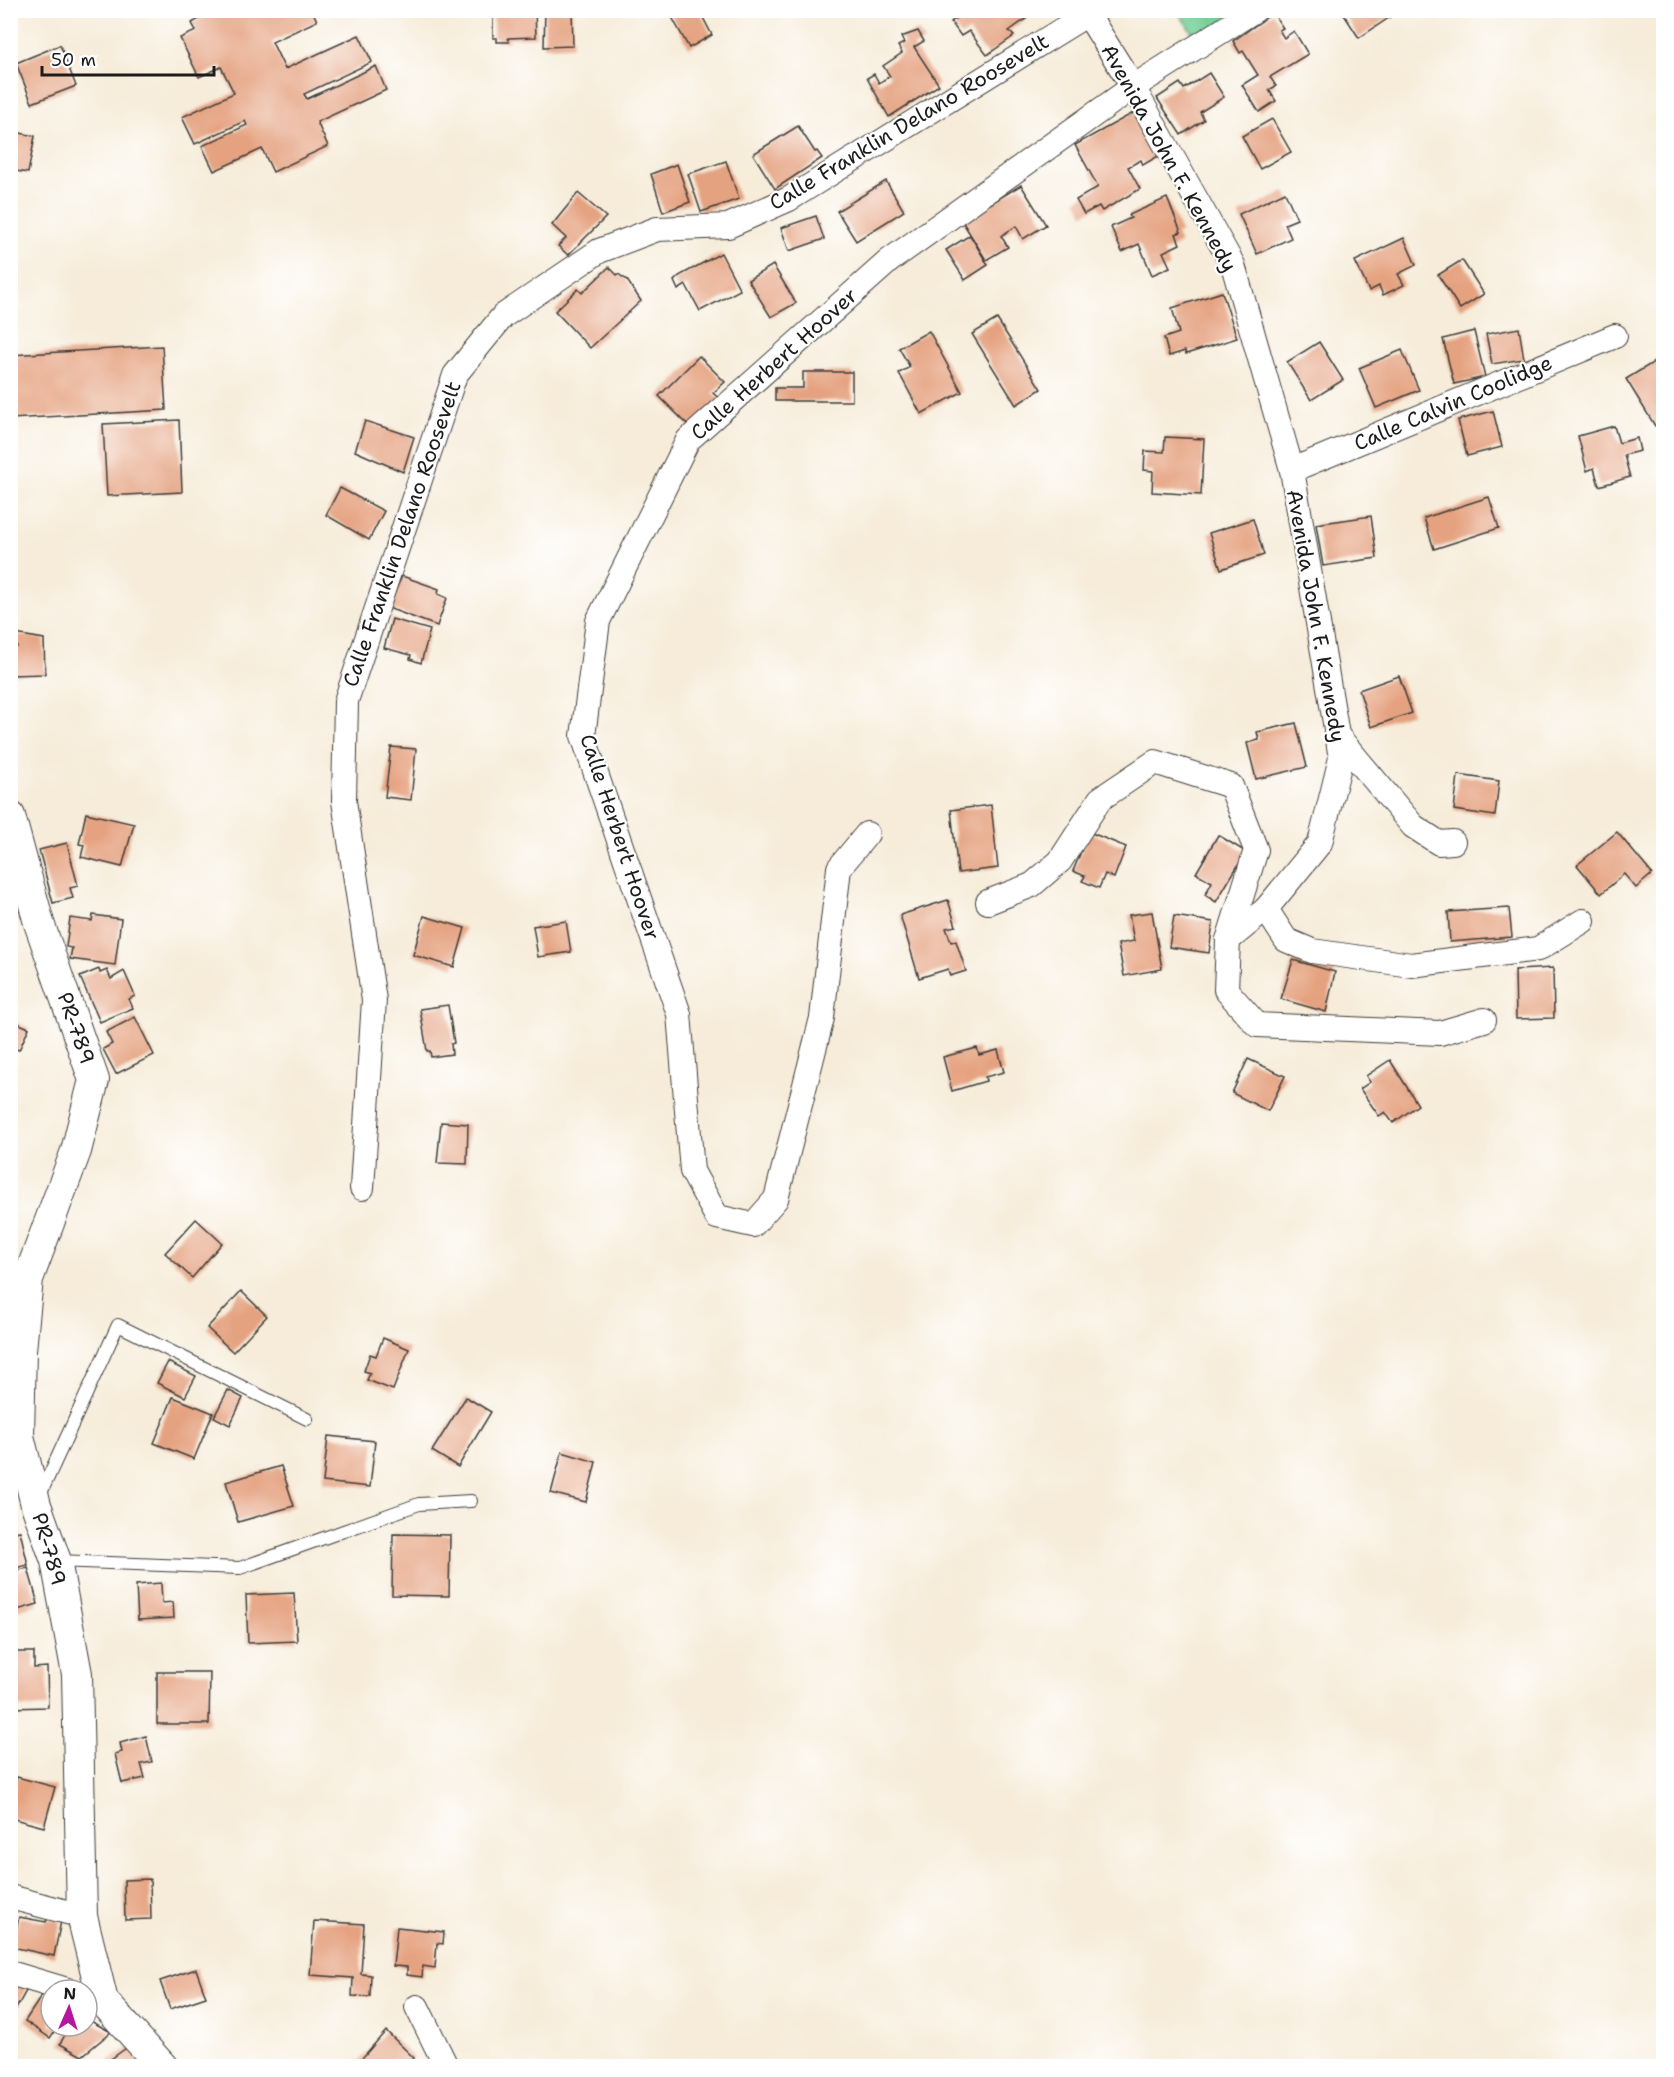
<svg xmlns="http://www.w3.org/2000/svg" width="1674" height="2077" viewBox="0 0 1674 2077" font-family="'Shantell Sans',sans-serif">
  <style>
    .green { fill: #77d097; stroke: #4a765a; stroke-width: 1.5 }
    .building { fill: #e5a280 }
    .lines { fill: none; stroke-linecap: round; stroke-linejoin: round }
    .service-casing { stroke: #3d3b38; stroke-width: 14 }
    .minor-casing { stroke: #3d3b38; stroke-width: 26 }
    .tertiary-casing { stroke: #3d3b38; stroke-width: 32 }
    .service { stroke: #fff; stroke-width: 12 }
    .minor { stroke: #fff; stroke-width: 24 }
    .tertiary { stroke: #fff; stroke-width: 30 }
    .labels { text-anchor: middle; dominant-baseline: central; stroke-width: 4.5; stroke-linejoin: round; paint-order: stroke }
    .street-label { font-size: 21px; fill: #1c1c1c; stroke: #fff }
  </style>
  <rect width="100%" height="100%" fill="#fff"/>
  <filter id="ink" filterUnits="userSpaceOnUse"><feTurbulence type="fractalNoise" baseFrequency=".0167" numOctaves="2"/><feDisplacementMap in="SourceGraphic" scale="12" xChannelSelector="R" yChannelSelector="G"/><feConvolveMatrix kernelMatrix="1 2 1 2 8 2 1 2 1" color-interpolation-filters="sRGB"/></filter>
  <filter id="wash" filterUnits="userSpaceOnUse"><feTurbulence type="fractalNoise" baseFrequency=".008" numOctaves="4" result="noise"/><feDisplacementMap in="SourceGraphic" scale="24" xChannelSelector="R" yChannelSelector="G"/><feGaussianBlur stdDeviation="1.35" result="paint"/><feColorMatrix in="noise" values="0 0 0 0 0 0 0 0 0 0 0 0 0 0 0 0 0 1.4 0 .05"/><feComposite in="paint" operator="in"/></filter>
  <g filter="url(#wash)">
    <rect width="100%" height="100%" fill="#f6ecd9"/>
    <path class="green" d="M 1177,11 L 1240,11 L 1197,39 Z"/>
    <g id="blocks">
      <g class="building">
        <path d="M 214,10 L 312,10 L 317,21 L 272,42 L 285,69 L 359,35 L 372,62 L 304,94 L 307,99 L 376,66 L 386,90 L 317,122 L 328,146 L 273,172 L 262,149 L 214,171 L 202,146 L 247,125 L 245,121 L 195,144 L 182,117 L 234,93 L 221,67 L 199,77 L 180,38 L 196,31 L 192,23 Z"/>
        <path d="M 493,10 L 535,10 L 536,37 L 508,38 L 509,42 L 497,42 L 497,38 L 493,38 Z"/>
        <path d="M 545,10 L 572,10 L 573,46 L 544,47 Z"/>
        <path d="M 668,10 L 699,10 L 712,35 L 689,48 Z"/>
        <path d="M 968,10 L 1022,10 L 1027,18 L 1009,31 L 1014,36 L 987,55 L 969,31 L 961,36 L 951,22 Z"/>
        <path d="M 1341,10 L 1390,10 L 1393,15 L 1359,38 Z"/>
        <path d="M 1273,13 L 1283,28 L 1279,30 L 1284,38 L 1294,31 L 1308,54 L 1270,77 L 1276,86 L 1269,90 L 1276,101 L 1259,112 L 1242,85 L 1258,75 L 1243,51 L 1240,53 L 1233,41 Z"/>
        <path d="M 918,31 L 924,41 L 914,47 L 939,85 L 889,117 L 867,78 L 874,74 L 879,83 L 890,76 L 883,66 L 902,53 L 898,46 L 904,43 L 901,37 Z"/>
        <path d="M 60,45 L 76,86 L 32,103 L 16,63 Z"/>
        <path d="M 1209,73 L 1224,97 L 1200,112 L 1204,120 L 1181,135 L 1157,98 L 1180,83 L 1184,89 Z"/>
        <path d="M 1135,112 L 1160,155 L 1143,165 L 1141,160 L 1128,167 L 1140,189 L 1102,211 L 1099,206 L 1084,214 L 1076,200 L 1098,187 L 1075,145 Z"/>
        <path d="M 1272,119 L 1291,152 L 1260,169 L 1242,136 Z"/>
        <path d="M 798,126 L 815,152 L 817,151 L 822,158 L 775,189 L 753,154 Z"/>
        <path d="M 10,131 L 35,136 L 28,173 L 10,170 Z"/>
        <path d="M 726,161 L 739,199 L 701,212 L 688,174 Z"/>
        <path d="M 677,164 L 690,202 L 663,212 L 651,174 Z"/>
        <path d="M 886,181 L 904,211 L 856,241 L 837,211 Z"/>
        <path d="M 1021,185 L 1046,225 L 1023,239 L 1016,226 L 1001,236 L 1008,247 L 986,260 L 962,221 Z"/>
        <path d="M 1285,192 L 1297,219 L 1285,224 L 1291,238 L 1257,254 L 1239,214 Z"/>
        <path d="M 578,193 L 606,217 L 568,255 L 558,246 L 566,238 L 552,225 Z"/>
        <path d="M 1167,198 L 1181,232 L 1176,234 L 1180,244 L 1163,252 L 1170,267 L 1152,275 L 1139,244 L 1122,252 L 1111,227 L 1131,218 L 1129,215 Z"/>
        <path d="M 816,216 L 824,239 L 789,251 L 781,228 Z"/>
        <path d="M 970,235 L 988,265 L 965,280 L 946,250 Z"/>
        <path d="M 1404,238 L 1416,265 L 1398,274 L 1404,285 L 1383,295 L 1379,286 L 1369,291 L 1355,261 Z"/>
        <path d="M 721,253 L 740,290 L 700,311 L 686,285 L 678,290 L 674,281 L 679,276 Z"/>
        <path d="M 1462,260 L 1484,294 L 1460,309 L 1438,275 Z"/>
        <path d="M 773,265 L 796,303 L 771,317 L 748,280 Z"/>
        <path d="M 609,267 L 617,275 L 618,274 L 627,280 L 641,301 L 590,348 L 555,311 L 578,289 L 582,293 Z"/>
        <path d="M 1222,292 L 1237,338 L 1186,354 L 1185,351 L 1169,356 L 1164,338 L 1179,333 L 1172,308 Z"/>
        <path d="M 997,319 L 1041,389 L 1016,405 L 972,334 Z"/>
        <path d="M 1519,328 L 1524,359 L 1492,364 L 1486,334 Z"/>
        <path d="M 929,331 L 962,392 L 921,414 L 899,373 L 910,367 L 899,348 Z"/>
        <path d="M 1474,331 L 1485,377 L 1454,384 L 1443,339 Z"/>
        <path d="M 1319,342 L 1343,380 L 1311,400 L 1287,362 Z"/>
        <path d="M 162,346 L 166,410 L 10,419 L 10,355 Z"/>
        <path d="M 1402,350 L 1419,390 L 1376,408 L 1359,368 Z"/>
        <path d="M 699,356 L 725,382 L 713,393 L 725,404 L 691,428 L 659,396 Z"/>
        <path d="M 1659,359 L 1664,366 L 1664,420 L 1655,426 L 1626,379 Z"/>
        <path d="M 803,372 L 852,372 L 852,401 L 775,401 L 775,388 L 803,388 Z"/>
        <path d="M 1493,411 L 1502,447 L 1467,456 L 1458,420 Z"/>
        <path d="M 179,420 L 182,492 L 107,496 L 103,424 Z"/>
        <path d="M 365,421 L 414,437 L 403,472 L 355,451 Z"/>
        <path d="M 1614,426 L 1619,443 L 1637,438 L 1640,451 L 1624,455 L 1630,477 L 1599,486 L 1594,468 L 1587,471 L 1578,436 Z"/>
        <path d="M 1165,437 L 1204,439 L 1201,495 L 1152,492 L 1153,471 L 1144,470 L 1145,451 L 1164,452 Z"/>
        <path d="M 340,488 L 384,511 L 369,540 L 326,515 Z"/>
        <path d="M 1489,497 L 1499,528 L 1434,549 L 1424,518 Z"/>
        <path d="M 1371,516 L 1377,558 L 1323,566 L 1316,524 Z"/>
        <path d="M 1253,519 L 1264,555 L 1221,569 L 1209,533 Z"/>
        <path d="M 402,576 L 439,589 L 438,594 L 447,598 L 437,626 L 388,608 Z"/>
        <path d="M 392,619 L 430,630 L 421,663 L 410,659 L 411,655 L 384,648 Z"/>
        <path d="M 15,634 L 44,639 L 45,674 L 10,675 L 10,647 L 17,647 Z"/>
        <path d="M 1399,676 L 1412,713 L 1371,727 L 1359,690 Z"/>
        <path d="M 1296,723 L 1307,767 L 1256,779 L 1247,743 L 1259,740 L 1257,732 Z"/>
        <path d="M 391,747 L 416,749 L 411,800 L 385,797 Z"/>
        <path d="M 1458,775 L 1499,781 L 1495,816 L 1454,810 Z"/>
        <path d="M 991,805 L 998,868 L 958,873 L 951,810 Z"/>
        <path d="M 86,813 L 134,824 L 122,867 L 81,857 L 84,845 L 79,844 Z"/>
        <path d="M 1089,832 L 1126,847 L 1114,878 L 1105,874 L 1099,888 L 1082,881 L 1085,876 L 1073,871 Z"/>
        <path d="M 1617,832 L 1652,874 L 1636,888 L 1624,874 L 1601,894 L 1577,865 Z"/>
        <path d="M 1218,835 L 1246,852 L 1216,902 L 1205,895 L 1212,882 L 1196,873 Z"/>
        <path d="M 67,843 L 78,886 L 70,888 L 73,898 L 53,903 L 39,850 Z"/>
        <path d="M 948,900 L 956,926 L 946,928 L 951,942 L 956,941 L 966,971 L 950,976 L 948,969 L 919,978 L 900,915 Z"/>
        <path d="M 1509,908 L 1512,937 L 1450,942 L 1448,912 Z"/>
        <path d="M 1152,912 L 1162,969 L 1124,976 L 1118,944 L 1134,941 L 1129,915 Z"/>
        <path d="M 93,915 L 121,919 L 115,965 L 70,959 L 72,948 L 66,947 L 70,918 L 92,921 Z"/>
        <path d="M 424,916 L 465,928 L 454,967 L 413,955 Z"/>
        <path d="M 1174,916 L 1213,922 L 1209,953 L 1169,947 Z"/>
        <path d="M 566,921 L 571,952 L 538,957 L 533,926 Z"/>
        <path d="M 1293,960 L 1335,972 L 1326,1012 L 1281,999 Z"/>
        <path d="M 1553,968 L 1554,1018 L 1516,1019 L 1515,970 Z"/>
        <path d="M 99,969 L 100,973 L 107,970 L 111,979 L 124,971 L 135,996 L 129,999 L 133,1008 L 100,1022 L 80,977 Z"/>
        <path d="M 448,1005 L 454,1043 L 451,1044 L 452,1054 L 431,1057 L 430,1051 L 427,1051 L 420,1009 Z"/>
        <path d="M 135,1017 L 154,1055 L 116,1074 L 103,1049 L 112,1044 L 106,1032 Z"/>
        <path d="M 10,1020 L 29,1028 L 19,1050 L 10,1047 Z"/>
        <path d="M 977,1048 L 979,1055 L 998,1050 L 1004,1072 L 985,1077 L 986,1081 L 952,1091 L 943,1057 Z"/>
        <path d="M 1248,1059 L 1285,1076 L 1268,1111 L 1232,1093 Z"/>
        <path d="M 1390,1060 L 1418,1105 L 1393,1123 L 1385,1112 L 1379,1116 L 1360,1089 L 1370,1082 L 1366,1076 Z"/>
        <path d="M 441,1122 L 468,1124 L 467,1164 L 437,1163 Z"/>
        <path d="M 196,1219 L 222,1243 L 192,1278 L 165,1253 Z"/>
        <path d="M 241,1291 L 267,1316 L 233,1352 L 207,1328 Z"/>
        <path d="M 383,1338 L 409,1349 L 393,1390 L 367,1380 L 370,1373 L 364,1371 L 370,1354 L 376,1356 Z"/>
        <path d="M 168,1362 L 196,1376 L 185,1397 L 157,1383 Z"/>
        <path d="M 228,1390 L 243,1398 L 230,1425 L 214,1417 Z"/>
        <path d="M 173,1397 L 213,1413 L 194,1459 L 154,1443 Z"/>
        <path d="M 466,1397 L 491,1412 L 458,1467 L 432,1451 Z"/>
        <path d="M 328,1436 L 375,1441 L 370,1487 L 323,1482 Z"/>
        <path d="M 562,1452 L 596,1462 L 586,1502 L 551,1493 Z"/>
        <path d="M 281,1466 L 294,1506 L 238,1522 L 226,1482 Z"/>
        <path d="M 20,1531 L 28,1565 L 10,1569 L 10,1533 Z"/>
        <path d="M 393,1534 L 450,1535 L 449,1596 L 392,1595 Z"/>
        <path d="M 28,1568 L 38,1604 L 10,1612 L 10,1572 Z"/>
        <path d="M 161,1583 L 162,1603 L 173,1602 L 174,1618 L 138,1620 L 136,1585 Z"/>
        <path d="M 294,1593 L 297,1641 L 248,1643 L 246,1595 Z"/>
        <path d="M 10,1652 L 34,1652 L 34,1668 L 47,1667 L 48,1707 L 10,1708 Z"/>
        <path d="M 157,1672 L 210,1672 L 209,1724 L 157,1724 Z"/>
        <path d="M 146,1736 L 152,1762 L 141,1764 L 145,1778 L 122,1783 L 115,1754 L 122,1752 L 120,1743 Z"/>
        <path d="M 17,1777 L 55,1787 L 44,1827 L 10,1818 L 10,1802 Z"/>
        <path d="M 150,1879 L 151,1919 L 125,1920 L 124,1880 Z"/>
        <path d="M 19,1917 L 46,1922 L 47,1919 L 61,1921 L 54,1956 L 12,1947 Z"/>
        <path d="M 314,1921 L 364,1924 L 361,1974 L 371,1975 L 370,1997 L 352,1996 L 353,1978 L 310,1975 Z"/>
        <path d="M 397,1927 L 444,1932 L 443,1944 L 437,1943 L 435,1968 L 423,1966 L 422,1977 L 407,1975 L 407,1967 L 393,1966 Z"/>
        <path d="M 196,1969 L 206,1997 L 170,2009 L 160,1981 Z"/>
        <path d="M 10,1981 L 27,1989 L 10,2020 Z"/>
        <path d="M 42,1995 L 51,2002 L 51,2026 L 58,2026 L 50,2038 L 25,2021 Z"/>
        <path d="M 87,2019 L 111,2032 L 82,2056 L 60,2044 L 70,2026 L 87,2026 Z"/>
        <path d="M 386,2031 L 414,2058 L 406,2066 L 355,2066 Z"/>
        <path d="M 132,2044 L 149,2066 L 101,2066 Z"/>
      </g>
    </g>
  </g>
  <g filter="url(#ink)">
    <use href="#blocks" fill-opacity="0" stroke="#3d3b38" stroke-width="1.5"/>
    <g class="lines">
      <g class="service-casing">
        <g id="service">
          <path d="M 40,1495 L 118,1325 L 307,1419"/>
          <path d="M 57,1561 L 240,1568 L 419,1504 L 471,1501"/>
        </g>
      </g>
      <g class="minor-casing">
        <g id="minor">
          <path d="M 1085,10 L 1133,87 L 1233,265 L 1292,470 L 1341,758 L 1320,843 L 1266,909 L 1228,940 L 1226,990 L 1257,1025 L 1440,1033 L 1484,1020"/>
          <path d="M 1292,470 L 1615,336"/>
          <path d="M 1336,734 L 1413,826 L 1439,843 L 1453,842"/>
          <path d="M 867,834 L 839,868 L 822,1018 L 776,1199 L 753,1225 L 717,1217 L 692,1171 L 679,1014 L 583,736 L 598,621 L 688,440 L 890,260 L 1133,87 L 1255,10"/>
          <path d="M 988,902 L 1032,885 L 1060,861 L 1100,799 L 1155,762 L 1231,786 L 1256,850 L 1228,940"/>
          <path d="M 1266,909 L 1286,940 L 1312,951 L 1411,965 L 1538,949 L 1583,921"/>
          <path d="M 362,1188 L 374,1000 L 344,801 L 346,701 L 455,375 L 503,316 L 599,251 L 657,229 L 728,226 L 789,199 L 1094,10"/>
          <path d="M 10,1897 L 82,1916"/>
          <path d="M 10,1973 L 67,1990"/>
          <path d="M 417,2007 L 446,2066"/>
        </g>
      </g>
      <g class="tertiary-casing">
        <path id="tertiary" d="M 10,816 L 39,923 L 94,1080 L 76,1151 L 28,1279 L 21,1350 L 19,1436 L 36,1505 L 56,1561 L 77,1674 L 82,1916 L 103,2001 L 162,2066"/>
      </g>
      <use href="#service" class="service"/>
      <use href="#minor" class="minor"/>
      <use href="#tertiary" class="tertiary"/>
    </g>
  </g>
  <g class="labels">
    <g class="street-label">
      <text transform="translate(909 122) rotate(-31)">Calle Franklin Delano Roosevelt</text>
      <text transform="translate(1169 158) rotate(61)">Avenida John F. Kennedy</text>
      <text transform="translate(774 364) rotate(-42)">Calle Herbert Hoover</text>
      <text transform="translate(1453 403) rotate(-23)">Calle Calvin Coolidge</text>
      <text transform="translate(402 534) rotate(-71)">Calle Franklin Delano Roosevelt</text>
      <text transform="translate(1316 616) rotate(80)">Avenida John F. Kennedy</text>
      <text transform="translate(620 837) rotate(72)">Calle Herbert Hoover</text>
      <text transform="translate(76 1028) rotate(71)">PR-789</text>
      <text transform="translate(49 1549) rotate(74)">PR-789</text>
    </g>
  </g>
  <rect width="1674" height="2077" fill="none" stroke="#fff" stroke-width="36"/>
  <g transform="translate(69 2008) rotate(3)"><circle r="28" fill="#ffffff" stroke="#a4a4a4" stroke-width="1.5"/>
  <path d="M0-4.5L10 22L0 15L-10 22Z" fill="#b5179e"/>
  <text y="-9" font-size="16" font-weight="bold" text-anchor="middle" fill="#1c1c1c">N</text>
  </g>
  <path d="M42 66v9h172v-9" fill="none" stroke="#1c1c1c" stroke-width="3"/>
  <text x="51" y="66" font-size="18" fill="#1c1c1c" stroke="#ffffff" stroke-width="4.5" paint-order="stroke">50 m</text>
</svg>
